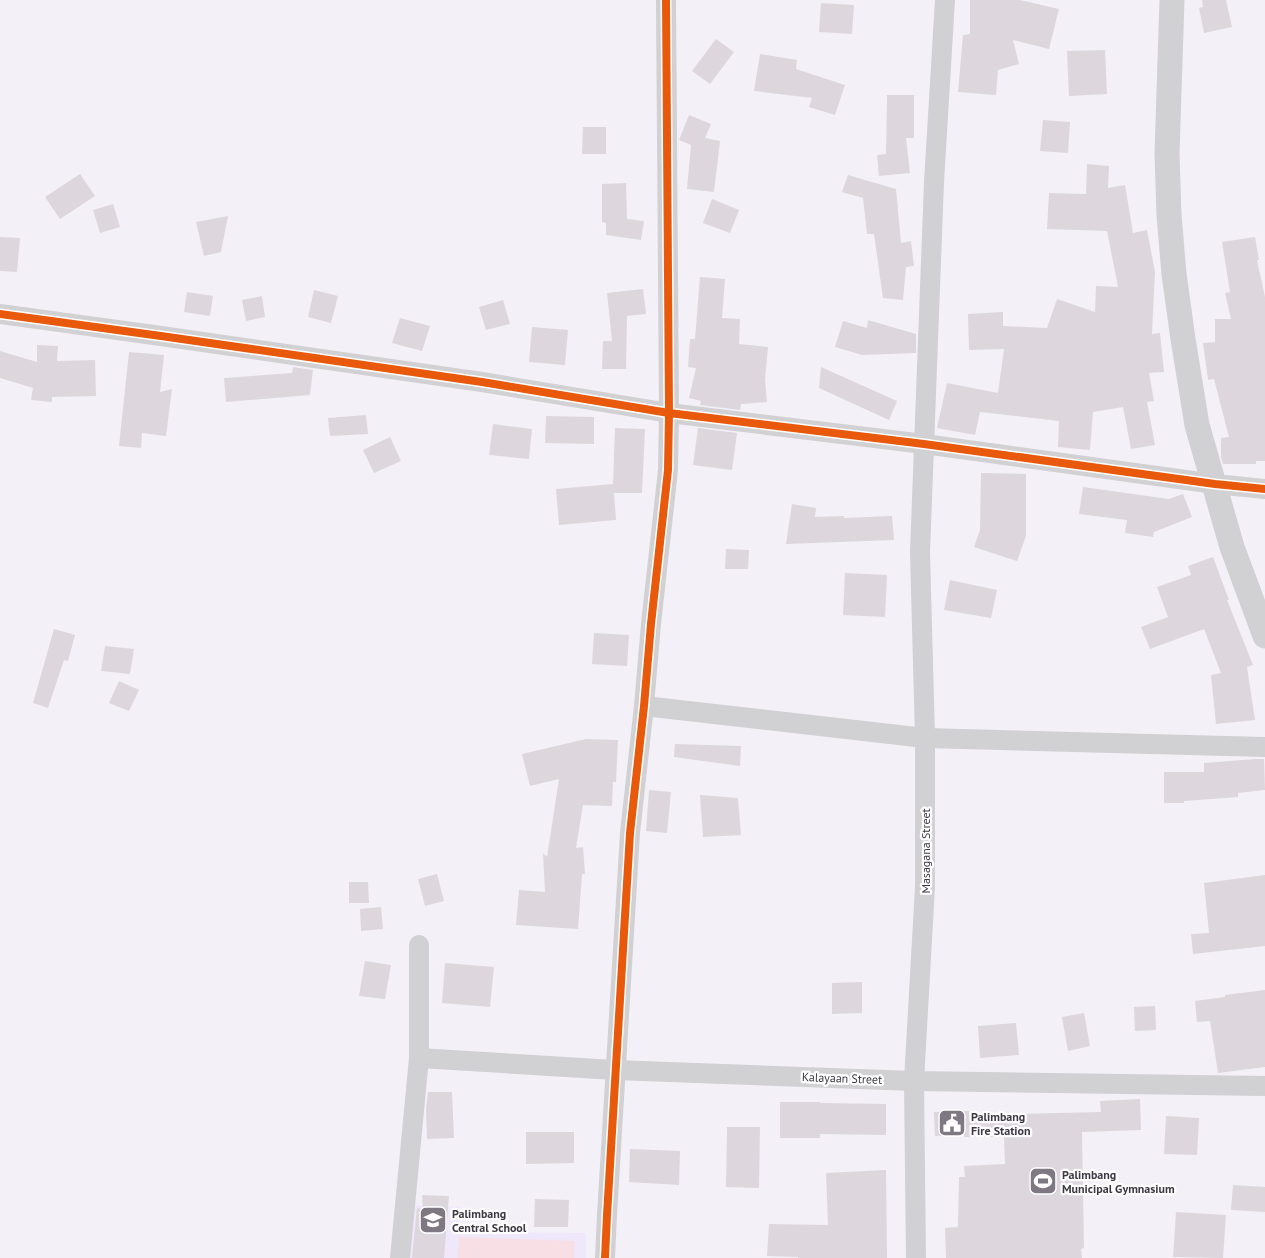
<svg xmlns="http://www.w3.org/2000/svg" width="1265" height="1258" viewBox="0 0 1265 1258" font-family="'PT Sans',sans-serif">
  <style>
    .built { fill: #efe7fa }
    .green { fill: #f8dee5 }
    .building { fill: #ddd6dd }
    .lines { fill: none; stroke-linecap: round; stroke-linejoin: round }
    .minor { stroke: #d1d0d3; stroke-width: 20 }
    .tertiary { stroke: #d1d0d3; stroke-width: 25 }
    .cycleway-casing { stroke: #fff; stroke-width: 11 }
    .cycleway { stroke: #e8590c; stroke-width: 8 }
    .labels { text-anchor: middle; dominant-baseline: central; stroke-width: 4.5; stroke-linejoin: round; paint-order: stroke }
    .street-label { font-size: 12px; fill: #3d3843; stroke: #fff }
    .poi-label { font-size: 12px; font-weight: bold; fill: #3d3843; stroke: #fff; text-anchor: start }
  </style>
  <rect width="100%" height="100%" fill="#f4f0f8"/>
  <path class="built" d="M 408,1205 L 460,1207 L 459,1232 L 586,1233 L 586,1258 L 405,1258 Z"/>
  <path class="green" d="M 459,1237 L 575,1241 L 574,1258 L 458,1258 Z"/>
  <g class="building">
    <path d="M 970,0 L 1020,0 L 1059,9 L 1049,49 L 1013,40 L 1019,64 L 998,70 L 996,95 L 958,92 L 963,35 L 970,34 Z"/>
    <path d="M 1202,0 L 1226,0 L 1232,27 L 1204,33 L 1199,8 L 1203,7 Z"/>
    <path d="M 821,3 L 854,5 L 852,34 L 819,32 Z"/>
    <path d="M 716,39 L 734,52 L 710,84 L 692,71 Z"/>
    <path d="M 1105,50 L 1107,94 L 1069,96 L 1067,51 Z"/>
    <path d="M 760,54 L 797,60 L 796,69 L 845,85 L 835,115 L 809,107 L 812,98 L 754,91 Z"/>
    <path d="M 887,95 L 914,95 L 914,138 L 906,138 L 910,173 L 879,176 L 877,155 L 886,154 Z"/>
    <path d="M 689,115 L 711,124 L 705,138 L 720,141 L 714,192 L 687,189 L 691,145 L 679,140 Z"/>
    <path d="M 1043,120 L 1070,122 L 1068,153 L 1040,151 Z"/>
    <path d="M 583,127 L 606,127 L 606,154 L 582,154 Z"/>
    <path d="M 1087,164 L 1109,166 L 1108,188 L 1125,185 L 1133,233 L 1147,230 L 1155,272 L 1152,334 L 1160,333 L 1164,372 L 1149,373 L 1154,401 L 1147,402 L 1155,445 L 1131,449 L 1123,407 L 1093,412 L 1090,450 L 1058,447 L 1059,421 L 980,412 L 975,435 L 937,428 L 947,383 L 998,393 L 1004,349 L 969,350 L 968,314 L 1003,312 L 1003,326 L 1047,328 L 1057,299 L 1095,312 L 1096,286 L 1118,287 L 1107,231 L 1047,229 L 1049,193 L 1086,194 Z"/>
    <path d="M 80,174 L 95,196 L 60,219 L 45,197 Z"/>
    <path d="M 848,175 L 896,189 L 901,243 L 911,241 L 914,266 L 906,267 L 903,300 L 883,298 L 874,234 L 867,234 L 863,198 L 842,192 Z"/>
    <path d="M 626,183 L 627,219 L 644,221 L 641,240 L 606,235 L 606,223 L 602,222 L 602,184 Z"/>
    <path d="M 712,199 L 739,210 L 730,233 L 703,223 Z"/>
    <path d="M 113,204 L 120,227 L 100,233 L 93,210 Z"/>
    <path d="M 228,216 L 221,252 L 204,256 L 196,222 Z"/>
    <path d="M 0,237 L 20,238 L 17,272 L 0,271 Z"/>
    <path d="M 1255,237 L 1259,260 L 1257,260 L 1265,297 L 1265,461 L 1256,461 L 1256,464 L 1223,464 L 1221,457 L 1221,438 L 1229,437 L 1214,379 L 1208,380 L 1203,343 L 1215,342 L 1215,319 L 1231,319 L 1225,293 L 1230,292 L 1222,242 Z"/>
    <path d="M 700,277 L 725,279 L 722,318 L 740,319 L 739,344 L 768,347 L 765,379 L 767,402 L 741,404 L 740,410 L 700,405 L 701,401 L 689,398 L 696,368 L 688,367 L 690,339 L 695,339 Z"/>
    <path d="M 643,289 L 646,314 L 627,316 L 626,369 L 602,369 L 603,341 L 612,341 L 607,293 Z"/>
    <path d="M 314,290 L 338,296 L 331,323 L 308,317 Z"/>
    <path d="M 187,292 L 213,296 L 210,316 L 184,312 Z"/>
    <path d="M 262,296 L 265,317 L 246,321 L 242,300 Z"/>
    <path d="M 503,300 L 510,324 L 486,330 L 479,307 Z"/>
    <path d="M 400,318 L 430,326 L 422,351 L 392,343 Z"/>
    <path d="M 868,320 L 916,334 L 916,353 L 862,355 L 835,347 L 843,321 L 867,328 Z"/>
    <path d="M 532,327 L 568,330 L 565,365 L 529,362 Z"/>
    <path d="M 37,345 L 58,346 L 57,361 L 95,360 L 96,396 L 52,397 L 52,402 L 31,400 L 33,388 L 0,378 L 0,351 L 37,362 Z"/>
    <path d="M 129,352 L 164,355 L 160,392 L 172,389 L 166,436 L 142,433 L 141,448 L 119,446 Z"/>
    <path d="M 293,367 L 313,370 L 310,395 L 226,402 L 224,378 L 292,373 Z"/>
    <path d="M 821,367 L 897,401 L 889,420 L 819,388 Z"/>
    <path d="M 366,415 L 368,434 L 330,436 L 328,418 Z"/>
    <path d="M 546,416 L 594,417 L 594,444 L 545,443 Z"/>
    <path d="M 493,424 L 532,429 L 529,459 L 489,455 Z"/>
    <path d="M 615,428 L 645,429 L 642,493 L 614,493 L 616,520 L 559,525 L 556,489 L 613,484 Z"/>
    <path d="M 698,428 L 737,433 L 732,470 L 693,465 Z"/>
    <path d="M 390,437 L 401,461 L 374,473 L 363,450 Z"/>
    <path d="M 981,473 L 1026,474 L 1026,536 L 1017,561 L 974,547 L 980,530 Z"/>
    <path d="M 1083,487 L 1169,499 L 1183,494 L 1192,517 L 1154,532 L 1153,537 L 1125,533 L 1127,520 L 1079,514 Z"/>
    <path d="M 792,504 L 816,508 L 815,517 L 844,516 L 844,518 L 892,516 L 894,540 L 786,544 Z"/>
    <path d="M 726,549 L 749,550 L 748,569 L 725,569 Z"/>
    <path d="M 1213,557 L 1229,600 L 1227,600 L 1253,665 L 1247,667 L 1255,720 L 1216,724 L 1211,675 L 1221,673 L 1204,629 L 1150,649 L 1141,627 L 1168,617 L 1157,587 L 1191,575 L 1188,566 Z"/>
    <path d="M 845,573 L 887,575 L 885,617 L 843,615 Z"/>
    <path d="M 950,580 L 997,590 L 991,618 L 944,610 Z"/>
    <path d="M 54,629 L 75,635 L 68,661 L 64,660 L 48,708 L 33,703 Z"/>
    <path d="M 594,633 L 629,635 L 627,666 L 592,664 Z"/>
    <path d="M 105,646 L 134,649 L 130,674 L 101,671 Z"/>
    <path d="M 119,681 L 139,690 L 129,711 L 109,703 Z"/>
    <path d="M 586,739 L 618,740 L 616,782 L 613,782 L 612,806 L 583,805 L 576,848 L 583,847 L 585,874 L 582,874 L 578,929 L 516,925 L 519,890 L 545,892 L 543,853 L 547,857 L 559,779 L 530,786 L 522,754 Z"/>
    <path d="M 675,744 L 741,746 L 740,766 L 674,757 Z"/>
    <path d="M 1255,759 L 1264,759 L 1265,790 L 1238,793 L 1238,797 L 1184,801 L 1184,803 L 1164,803 L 1164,772 L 1204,772 L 1204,763 Z"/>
    <path d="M 649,790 L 671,792 L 667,833 L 646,831 Z"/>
    <path d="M 700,795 L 738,798 L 741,835 L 703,837 Z"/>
    <path d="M 437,874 L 444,901 L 425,906 L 418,879 Z"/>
    <path d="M 1265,875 L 1265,946 L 1193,954 L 1191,934 L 1209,933 L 1204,883 Z"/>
    <path d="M 349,882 L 368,882 L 369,903 L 349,903 Z"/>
    <path d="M 381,907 L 383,929 L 361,931 L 360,909 Z"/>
    <path d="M 365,961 L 391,965 L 385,999 L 359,996 Z"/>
    <path d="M 445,963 L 494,967 L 490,1007 L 442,1003 Z"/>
    <path d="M 862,982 L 862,1013 L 832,1014 L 832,983 Z"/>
    <path d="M 1265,990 L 1265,1067 L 1218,1073 L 1210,1021 L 1197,1022 L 1195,1001 L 1225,997 L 1225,995 Z"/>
    <path d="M 1155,1006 L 1156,1030 L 1135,1031 L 1134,1007 Z"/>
    <path d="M 1084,1013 L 1090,1046 L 1068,1051 L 1062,1017 Z"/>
    <path d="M 1016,1023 L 1019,1055 L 980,1058 L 978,1026 Z"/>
    <path d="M 428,1092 L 452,1092 L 454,1138 L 427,1139 L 426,1109 Z"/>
    <path d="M 1140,1099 L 1141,1130 L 1082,1132 L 1084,1248 L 1081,1249 L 1082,1258 L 946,1258 L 945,1228 L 958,1227 L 959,1177 L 965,1177 L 964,1166 L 1005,1164 L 1004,1137 L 964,1137 L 964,1135 L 935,1136 L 934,1112 L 969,1111 L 969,1115 L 1101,1112 L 1100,1101 Z"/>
    <path d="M 780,1102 L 820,1102 L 820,1103 L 886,1104 L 886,1135 L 820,1134 L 820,1138 L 780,1138 Z"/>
    <path d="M 1166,1116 L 1199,1118 L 1197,1155 L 1164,1154 Z"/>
    <path d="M 727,1127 L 760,1127 L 759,1188 L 726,1187 Z"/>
    <path d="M 526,1132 L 574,1132 L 574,1163 L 526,1164 Z"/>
    <path d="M 630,1149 L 680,1151 L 679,1185 L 629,1182 Z"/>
    <path d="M 886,1170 L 887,1258 L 798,1258 L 798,1257 L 767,1256 L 769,1224 L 828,1225 L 826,1173 Z"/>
    <path d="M 1233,1185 L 1265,1187 L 1265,1212 L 1231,1210 Z"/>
    <path d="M 422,1195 L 449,1196 L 444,1258 L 412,1258 L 417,1208 L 423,1209 Z"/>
    <path d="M 535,1199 L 569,1200 L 568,1227 L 534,1227 Z"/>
    <path d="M 1176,1212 L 1226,1215 L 1223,1258 L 1173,1257 Z"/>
  </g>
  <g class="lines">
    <g class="minor">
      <path d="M 0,314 L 161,336 L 482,382 L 669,413 L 924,444 L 1215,484 L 1265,489"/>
      <path d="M 644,706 L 925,738 L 1265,747"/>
      <path d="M 419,1058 L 615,1070 L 914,1081 L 1265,1086"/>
      <path d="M 400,1258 L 419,1058 L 419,945"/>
      <path d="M 605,1258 L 607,1215 L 630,833 L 644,706 L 651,624 L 668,470 L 669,413 L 666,0"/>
      <path d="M 916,1258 L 914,1081 L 925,887 L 925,738 L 920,552 L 934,182 L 945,0"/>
    </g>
    <path class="tertiary" d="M 1172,0 L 1167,154 L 1169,215 L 1174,274 L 1183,339 L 1197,425 L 1232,547 L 1265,636"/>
    <g class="cycleway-casing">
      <g id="cycleway">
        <path d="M 0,314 L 161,336 L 482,382 L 669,413 L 924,444 L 1215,484 L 1265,489"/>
        <path d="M 605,1258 L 607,1215 L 630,833 L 644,706 L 651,624 L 668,470 L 669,413 L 666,0"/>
      </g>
    </g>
    <use href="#cycleway" class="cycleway"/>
  </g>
  <defs>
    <g id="civic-square" transform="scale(1.4375)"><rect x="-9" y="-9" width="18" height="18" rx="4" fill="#7d7882" stroke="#fff"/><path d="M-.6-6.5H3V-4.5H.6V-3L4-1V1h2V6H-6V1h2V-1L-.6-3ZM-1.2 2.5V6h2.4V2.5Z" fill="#fff"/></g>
    <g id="stadium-square" transform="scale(1.4375)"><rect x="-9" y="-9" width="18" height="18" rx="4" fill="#7d7882" stroke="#fff"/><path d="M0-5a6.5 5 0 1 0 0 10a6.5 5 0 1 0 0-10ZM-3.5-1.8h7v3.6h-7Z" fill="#fff"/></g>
    <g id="school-square" transform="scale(1.4375)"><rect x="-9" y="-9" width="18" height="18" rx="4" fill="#7d7882" stroke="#fff"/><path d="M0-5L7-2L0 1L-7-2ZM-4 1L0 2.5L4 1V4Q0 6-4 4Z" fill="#fff"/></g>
  </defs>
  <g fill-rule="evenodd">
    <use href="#civic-square" x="952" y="1123"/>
    <use href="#stadium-square" x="1043" y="1181"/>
    <use href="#school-square" x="433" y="1220"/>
  </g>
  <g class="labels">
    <g class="street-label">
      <text transform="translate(925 851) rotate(-90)">Masagana Street</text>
      <text transform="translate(842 1078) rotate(2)">Kalayaan Street</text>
    </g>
    <g class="poi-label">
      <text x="971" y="1116">Palimbang<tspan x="971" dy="14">Fire Station</tspan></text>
      <text x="1062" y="1174">Palimbang<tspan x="1062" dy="14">Municipal Gymnasium</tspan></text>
      <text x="452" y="1213">Palimbang<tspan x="452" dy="14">Central School</tspan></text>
    </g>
  </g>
</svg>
